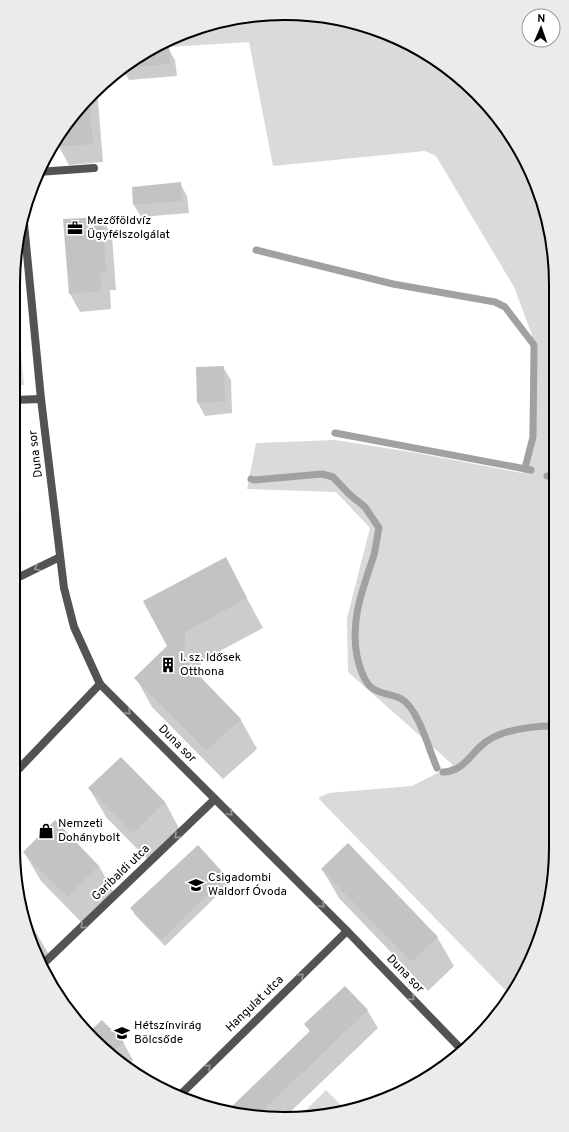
<svg xmlns="http://www.w3.org/2000/svg" width="569" height="1132" viewBox="0 0 569 1132" font-family="Overpass,sans-serif">
  <style>
    .green { fill: #dadada }
    .shadow { fill: #0003 }
    .lines { fill: none; stroke-linecap: round; stroke-linejoin: round }
    .stream { stroke: #a1a1a1; stroke-width: 7 }
    .building { fill: #c3c3c3 }
    .service { stroke: #535353; stroke-width: 8 }
    .minor { stroke: #535353; stroke-width: 8 }
    .oneway { stroke: #989898 }
    .labels { text-anchor: middle; dominant-baseline: central; stroke-width: 4; stroke-linejoin: round; paint-order: stroke }
    .poi-label { font-size: 12px; fill: #000; stroke: #fff; text-anchor: start }
    .street-label { font-size: 12px; fill: #000; stroke: #fff }
    .rim { fill: none; stroke: #000; stroke-width: 2 }
  </style>
  <rect width="100%" height="100%" fill="#fff"/>
  <g class="green">
    <path d="M 302,14 L 355,22 L 404,41 L 450,69 L 500,119 L 535,181 L 554,249 L 555,865 L 547,918 L 528,967 L 509,994 L 318,798 L 329,793 L 412,786 L 453,765 L 348,672 L 347,618 L 370,528 L 336,492 L 247,489 L 256,443 L 335,440 L 417,453 L 522,473 L 529,440 L 532,335 L 514,287 L 436,156 L 425,151 L 273,166 L 249,42 L 152,48 L 197,27 L 249,15 Z"/>
    <path d="M 14,283 L 24,385 L 13,386 Z"/>
    <path d="M 326,1090 L 345,1109 L 320,1117 L 300,1116 Z"/>
  </g>
  <g class="shadow">
    <path d="M 168,48 L 175,60 L 177,76 L 129,80 L 122,68 L 150,49 Z"/>
    <path d="M 97,89 L 103,162 L 69,165 L 59,147 L 58,137 L 69,119 Z"/>
    <path d="M 180,183 L 187,196 L 189,213 L 141,217 L 134,205 Z"/>
    <path d="M 102,218 L 112,236 L 116,290 L 110,290 L 111,309 L 80,312 L 70,294 Z"/>
    <path d="M 223,367 L 231,380 L 232,413 L 205,416 L 198,403 L 197,368 Z"/>
    <path d="M 225,558 L 263,628 L 201,661 L 201,678 L 241,720 L 257,749 L 223,779 L 152,707 L 136,678 L 169,646 Z"/>
    <path d="M 121,758 L 165,802 L 181,832 L 150,862 L 106,817 L 89,788 Z"/>
    <path d="M 24,852 L 99,866 L 115,895 L 84,925 L 41,881 Z"/>
    <path d="M 322,869 L 437,937 L 454,966 L 428,991 L 339,898 Z"/>
    <path d="M 226,877 L 230,883 L 165,946 L 135,915 L 132,909 Z"/>
    <path d="M 25,920 L 34,929 L 51,958 L 44,965 L 27,935 Z"/>
    <path d="M 367,1010 L 378,1028 L 286,1116 L 231,1114 L 310,1032 L 306,1024 Z"/>
    <path d="M 102,1021 L 123,1042 L 133,1060 L 127,1067 L 105,1051 L 89,1034 Z"/>
  </g>
  <g class="lines">
    <g class="stream">
      <path d="M 256,250 L 393,284 L 495,302 L 505,307 L 534,345 L 533,437 L 525,468"/>
      <path d="M 335,433 L 531,470"/>
      <path d="M 547,476 L 554,478"/>
      <path d="M 251,479 L 254,480 L 322,474 L 333,477 L 349,494 L 365,507 L 379,528 C 377,537 376,546 374,555 C 363,589 350,619 357,656 C 359,665 362,676 368,684 C 376,695 393,693 403,700 C 419,711 429,750 437,768"/>
      <path d="M 443,772 C 464,772 471,752 487,741 C 506,729 533,726 555,726"/>
    </g>
  </g>
  <g class="building">
    <path d="M 169,47 L 170,64 L 123,68 L 149,49 Z"/>
    <path d="M 89,98 L 93,144 L 52,147 L 69,119 Z"/>
    <path d="M 181,182 L 182,201 L 133,205 L 132,187 Z"/>
    <path d="M 102,217 L 106,272 L 100,273 L 101,291 L 69,294 L 63,219 Z"/>
    <path d="M 224,366 L 225,401 L 197,403 L 196,367 Z"/>
    <path d="M 226,557 L 247,598 L 185,632 L 184,660 L 241,719 L 206,751 L 134,678 L 167,646 L 143,601 Z"/>
    <path d="M 121,757 L 165,802 L 133,834 L 88,788 Z"/>
    <path d="M 55,820 L 99,866 L 67,897 L 23,852 Z"/>
    <path d="M 348,843 L 438,937 L 411,962 L 321,869 Z"/>
    <path d="M 198,845 L 227,877 L 161,940 L 130,908 Z"/>
    <path d="M 345,986 L 368,1010 L 258,1115 L 231,1114 L 226,1112 L 310,1031 L 304,1024 Z"/>
    <path d="M 102,1020 L 124,1042 L 110,1055 L 88,1033 Z"/>
  </g>
  <g class="lines">
    <path class="service" d="M 38,172 L 94,168"/>
    <g class="minor">
      <path d="M 23,213 L 41,399 L 64,588 L 74,627 L 100,684 L 347,931 L 462,1050"/>
      <path d="M 13,400 L 41,399"/>
      <path d="M 13,580 L 60,557"/>
      <path d="M 13,775 L 100,684"/>
      <path d="M 43,964 L 215,799"/>
      <path d="M 180,1095 L 347,931"/>
    </g>
  </g>
  <defs><path id="oneway-chevron" d="M-2-3.5L2.5 0L-2 3.5" fill="none" stroke-width="1.6" stroke-linecap="round" stroke-linejoin="round"/></defs>
  <g class="oneway">
    <use href="#oneway-chevron" transform="translate(37 568) rotate(154)"/>
    <use href="#oneway-chevron" transform="translate(128 712) rotate(45)"/>
    <use href="#oneway-chevron" transform="translate(230 813) rotate(45)"/>
    <use href="#oneway-chevron" transform="translate(177 836) rotate(136)"/>
    <use href="#oneway-chevron" transform="translate(322 905) rotate(45)"/>
    <use href="#oneway-chevron" transform="translate(83 926) rotate(136)"/>
    <use href="#oneway-chevron" transform="translate(301 976) rotate(-44)"/>
    <use href="#oneway-chevron" transform="translate(412 998) rotate(46)"/>
    <use href="#oneway-chevron" transform="translate(208 1067) rotate(-44)"/>
  </g>
  <defs>
    <g id="office-bare" transform="scale(1.2)"><path d="M-6-3h4V-5.5h4V-3h4V5H-6ZM-1-4.5V-3h2v-1.5ZM-6 0V1H6V0Z" fill="#000" stroke="#fff" stroke-width="2.5" paint-order="stroke"/></g>
    <g id="building-bare" transform="scale(1.2)"><path d="M-4-6H4V6H1V3H-1V6H-4ZM-2.5-4.3h1.7v1.8h-1.7ZM.8-4.3h1.7v1.8H.8ZM-2.5-1h1.7V.8h-1.7ZM.8-1h1.7V.8H.8Z" fill="#000" stroke="#fff" stroke-width="2.5" paint-order="stroke"/></g>
    <g id="shop-bare" transform="scale(1.2)"><path d="M-5-2.5h2.3a2.7 3.5 0 0 1 5.4 0H5L5.5 6h-11ZM-1.5-2.5h3a1.5 2.3 0 0 0-3 0Z" fill="#000" stroke="#fff" stroke-width="2.5" paint-order="stroke"/></g>
    <g id="school-bare" transform="scale(1.2)"><path d="M0-5L7-2L0 1L-7-2ZM-4 1L0 2.5L4 1V4Q0 6-4 4Z" fill="#000" stroke="#fff" stroke-width="2.5" paint-order="stroke"/></g>
  </defs>
  <g fill-rule="evenodd">
    <use href="#office-bare" x="75" y="228"/>
    <use href="#building-bare" x="168" y="665"/>
    <use href="#shop-bare" x="46" y="831"/>
    <use href="#school-bare" x="196" y="885"/>
    <use href="#school-bare" x="122" y="1033"/>
  </g>
  <g class="labels">
    <g class="poi-label">
      <text x="87" y="221">Mezőföldvíz<tspan x="87" dy="14">Ügyfélszolgálat</tspan></text>
      <text x="180" y="658">I. sz. Idősek<tspan x="180" dy="14">Otthona</tspan></text>
      <text x="58" y="824">Nemzeti<tspan x="58" dy="14">Dohánybolt</tspan></text>
      <text x="208" y="878">Csigadombi<tspan x="208" dy="14">Waldorf Óvoda</tspan></text>
      <text x="134" y="1026">Hétszínvirág<tspan x="134" dy="14">Bölcsőde</tspan></text>
    </g>
    <g class="street-label">
      <text transform="translate(36 454) rotate(-97)">Duna sor</text>
      <text transform="translate(177 744) rotate(45)">Duna sor</text>
      <text transform="translate(121 873) rotate(-44)">Garibaldi utca</text>
      <text transform="translate(405 974) rotate(46)">Duna sor</text>
      <text transform="translate(255 1004) rotate(-44)">Hangulat utca</text>
    </g>
  </g>
  <path d="M0 0H569V1132H0ZM284 20H285A264 264 0 0 1 549 284V848A264 264 0 0 1 285 1112H284A264 264 0 0 1 20 848V284A264 264 0 0 1 284 20Z" fill="#ebebeb" fill-rule="evenodd"/>
  <path class="rim" d="M284 20H285A264 264 0 0 1 549 284V848A264 264 0 0 1 285 1112H284A264 264 0 0 1 20 848V284A264 264 0 0 1 284 20Z"/>
  <g transform="translate(541 28) rotate(2)"><circle r="19" fill="#ffffff" stroke="#999999"/>
  <path d="M0-3L7 15L0 10L-7 15Z" fill="#000000"/>
  <text y="-6" font-size="11" font-weight="bold" text-anchor="middle" fill="#000000">N</text>
  </g>
</svg>
